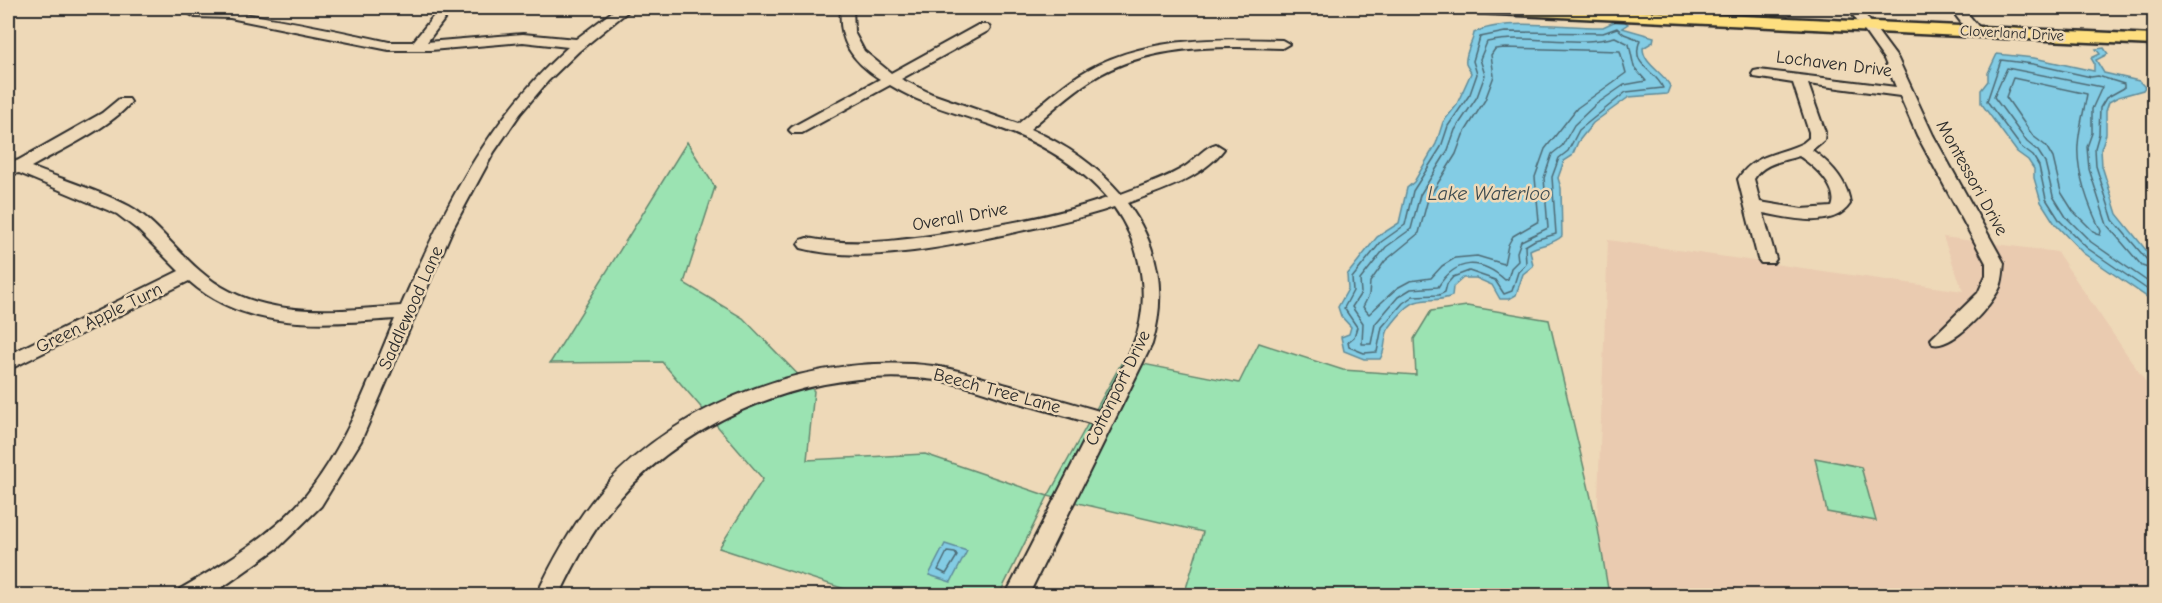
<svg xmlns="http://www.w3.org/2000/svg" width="2162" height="603" viewBox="0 0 2162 603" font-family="'Comic Neue',sans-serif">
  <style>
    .built { fill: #eacbb0 }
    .green { fill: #9be3b2; stroke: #63876e; stroke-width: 1.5 }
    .water { fill: #83cce4; stroke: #608c9a; stroke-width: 1.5 }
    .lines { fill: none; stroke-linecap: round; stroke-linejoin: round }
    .shore { stroke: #4e6b75; stroke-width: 1.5 }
    .minor-casing { stroke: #2b2b2b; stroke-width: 4 }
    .major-casing { stroke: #2b2b2b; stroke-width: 5 }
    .minor { fill: #eed9b8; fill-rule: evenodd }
    .major { fill: #fedf80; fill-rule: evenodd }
    .labels { text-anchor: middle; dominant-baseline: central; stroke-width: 5; stroke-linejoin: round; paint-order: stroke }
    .far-street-label { font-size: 15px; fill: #2b2b2b; stroke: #eed9b8 }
    .street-label { font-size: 18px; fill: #2b2b2b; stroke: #eed9b8 }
    .water-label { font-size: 20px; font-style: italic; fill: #3d4b50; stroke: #eed9b8 }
  </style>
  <rect width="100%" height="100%" fill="#eed9b8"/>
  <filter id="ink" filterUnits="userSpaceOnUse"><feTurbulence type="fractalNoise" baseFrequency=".0167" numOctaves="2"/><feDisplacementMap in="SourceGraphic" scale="12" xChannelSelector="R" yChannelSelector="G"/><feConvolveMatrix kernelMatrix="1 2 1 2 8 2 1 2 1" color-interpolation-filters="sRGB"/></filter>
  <g filter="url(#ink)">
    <path class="built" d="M 1943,237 L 2057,252 L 2154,394 L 2154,595 L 1609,595 L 1597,523 L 1608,240 L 1963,291 Z"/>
    <g class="green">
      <path d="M 687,142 L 715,187 L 684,283 L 743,318 L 814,391 L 807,460 L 925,454 L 1048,496 L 1123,360 L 1239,383 L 1259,343 L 1343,370 L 1416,375 L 1414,339 L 1431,311 L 1467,306 L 1549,320 L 1597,523 L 1609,595 L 1184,595 L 1203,532 L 1048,496 L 999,595 L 863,595 L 719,548 L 763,479 L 662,362 L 550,363 Z"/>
      <path d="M 1815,458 L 1861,467 L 1876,521 L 1827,512 Z"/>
    </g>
    <g class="water">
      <path d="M 1613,8 L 1618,8 L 1621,19 L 1628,24 L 1622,28 L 1654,37 L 1653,42 L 1643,48 C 1643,64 1663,72 1670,86 L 1667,94 L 1629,97 L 1622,102 L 1593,123 L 1578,142 L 1572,156 L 1564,161 L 1558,178 L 1561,188 L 1562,236 C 1553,245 1540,244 1530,250 L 1533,266 L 1523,274 L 1516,295 L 1509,299 L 1500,299 L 1492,285 L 1476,278 L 1463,278 L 1453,287 L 1452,296 C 1438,302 1429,298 1416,302 C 1406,305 1395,320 1389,328 C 1383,337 1387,349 1380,359 L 1364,359 L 1344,351 L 1341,337 L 1349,334 L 1351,327 L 1341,316 L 1338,307 L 1348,289 L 1347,275 L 1377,237 L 1399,223 L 1407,188 L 1414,182 L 1436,144 L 1443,122 L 1456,106 L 1471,73 C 1470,70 1467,67 1466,64 C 1464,54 1473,42 1474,33 C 1500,17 1570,28 1603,27 L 1616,21 L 1617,12 Z"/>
      <path d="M 2104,48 L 2108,54 L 2096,60 L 2104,73 L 2139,81 L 2145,87 L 2143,90 L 2118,97 L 2109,102 L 2106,111 L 2106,134 L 2101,149 L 2102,166 L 2117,214 L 2154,260 L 2154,300 L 2147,297 L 2083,253 L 2055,224 L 2041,202 L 2034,178 L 2034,169 L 2028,160 L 2017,152 L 1981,103 L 1981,90 L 1988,81 L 1988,73 L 1997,54 L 2034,58 L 2094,71 L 2094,63 L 2091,58 L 2100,54 L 2096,49 Z"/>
      <path d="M 945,544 L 967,551 L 951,582 L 929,575 Z"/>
    </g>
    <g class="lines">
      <g class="shore">
        <path d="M 1617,28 L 1624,34 L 1640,40 C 1630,67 1654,68 1663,88 L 1626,92 L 1579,130 L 1568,151 L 1559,158 L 1552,177 L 1556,234 L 1535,240 L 1525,246 L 1526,264 L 1518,272 L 1512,291 L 1504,294 L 1495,280 L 1469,271 L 1453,277 L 1447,284 L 1445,292 L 1439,295 L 1413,296 L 1403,303 L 1382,327 L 1377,352 L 1364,353 L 1349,347 L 1348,342 L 1354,337 L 1357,327 L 1344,308 L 1353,291 L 1352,278 L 1381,242 L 1405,225 L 1413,191 L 1441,147 L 1448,126 L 1470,94 L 1477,74 L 1473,61 L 1480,37 L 1505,32 L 1603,33 Z"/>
        <path d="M 1615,37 L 1629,44 L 1634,67 L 1646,81 L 1624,85 L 1595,105 L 1574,125 L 1562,146 L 1552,154 L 1544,178 L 1548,228 L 1521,241 L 1517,252 L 1518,261 L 1511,268 L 1508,279 L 1505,280 C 1481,258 1456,258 1438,287 L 1411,289 L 1398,297 L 1375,324 L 1371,344 L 1362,344 L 1363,323 L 1352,307 L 1361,293 L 1360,280 L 1386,247 L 1411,229 L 1420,195 L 1448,150 L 1455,130 L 1477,97 L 1485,75 L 1480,59 L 1487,42 C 1530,33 1573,48 1615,37 Z"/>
        <path d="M 1505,48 L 1620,51 L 1626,73 L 1577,108 L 1545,149 L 1535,177 L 1539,221 L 1513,236 L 1508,245 L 1504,264 L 1477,256 L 1455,258 L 1442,266 L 1431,278 L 1410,281 L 1397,288 L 1369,314 L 1363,307 L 1369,295 L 1370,282 L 1385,261 L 1419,233 L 1428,199 L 1456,154 L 1463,135 L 1485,100 L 1494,76 L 1491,55 L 1495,49 Z"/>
        <path d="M 2013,78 L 2087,94 C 2084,111 2079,128 2078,145 C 2076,172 2089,207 2101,231 L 2100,235 L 2096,234 L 2073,211 L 2061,192 L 2053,158 L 2046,146 L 2033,136 L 2006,97 Z"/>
        <path d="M 2154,263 L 2148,261 L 2113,220 L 2096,166 L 2095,148 L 2099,134 L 2100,108 L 2106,98 L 2124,88 L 2124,84 L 2098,76 L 2091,77 L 2033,64 L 2001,60 L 1987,101 L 2021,147 L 2033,156 L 2039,166 L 2046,199 L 2060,221 L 2087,248 L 2154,294"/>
        <path d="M 2154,270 L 2142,266 L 2107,225 L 2089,169 L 2087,147 L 2092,133 L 2092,109 L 2102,87 L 2007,68 L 1994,97 L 2027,142 L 2038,151 L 2045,162 L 2053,196 L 2066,217 L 2091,242 L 2154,286"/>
        <path d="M 947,552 L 955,553 L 957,556 L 946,574 L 938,570 Z"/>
      </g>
      <g class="minor-casing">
        <g id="minor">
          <path d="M 440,8 L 453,8 L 427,42 L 523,34 L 576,39 L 617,8 L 632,8 L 579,51 L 548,81 L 520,114 L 494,152 L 453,228 L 361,441 L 321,506 L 279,547 L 230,582 L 209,596 L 177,596 L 180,589 C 225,563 273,535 307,494 C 348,443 369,379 395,319 C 324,324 246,332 189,281 L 8,370 L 8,355 L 179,271 L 138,230 L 117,214 L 19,173 L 8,175 L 8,158 L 17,161 L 102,113 L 119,99 L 129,99 L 131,102 C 113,126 59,151 31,167 C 61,179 100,191 129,206 C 156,221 176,251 200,271 C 257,321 331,311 401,306 C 444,208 487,120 568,47 L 523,42 L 431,50 L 389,50 L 230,18 L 195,17 L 188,13 C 203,0 361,36 389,42 L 413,42 Z"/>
          <path d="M 841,8 L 853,8 L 854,32 L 864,51 L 891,73 L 978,25 L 988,25 L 990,28 L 988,31 L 901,79 L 932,94 L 1018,124 C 1038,107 1057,89 1079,75 C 1139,37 1214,38 1282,40 L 1289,44 L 1282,48 C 1217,46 1148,44 1091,80 C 1069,94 1050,112 1030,129 C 1065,144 1096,165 1121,194 C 1142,186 1166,179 1186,166 C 1196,159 1204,147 1216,144 L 1224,149 C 1202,178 1161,191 1127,203 C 1159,246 1167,293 1152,344 L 1028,596 L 1005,596 L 1093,424 C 1063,415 1034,407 1005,399 C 982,391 959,383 935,380 C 821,365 694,413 619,499 C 594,527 575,562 559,596 L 536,596 C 554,558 575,520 603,488 C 681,400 817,352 933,366 C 958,369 983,378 1007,385 C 1038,394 1069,402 1099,411 C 1111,389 1124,367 1133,345 C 1152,300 1142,246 1114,207 C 1082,218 1048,225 1016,232 C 950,246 866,265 801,248 L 798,244 L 801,240 L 807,238 C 860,248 914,239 968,230 C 1014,223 1062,214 1107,198 C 1078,164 1039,142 997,127 C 961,114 922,105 890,85 L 802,133 L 792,133 L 789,130 L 792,127 L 880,79 C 852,61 838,41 841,8 Z"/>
          <path d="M 1848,8 L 1860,8 L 1898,59 L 1933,135 L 2004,263 C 2003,271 2003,279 2000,287 C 1992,305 1953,349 1933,344 L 1931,339 L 1978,293 L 1986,275 L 1986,263 L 1917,135 L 1900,96 L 1808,84 L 1825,132 L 1824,140 L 1812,150 C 1830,163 1848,181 1850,204 C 1833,230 1790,218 1763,213 L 1776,259 L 1773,263 L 1761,263 L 1758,259 L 1738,179 C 1753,154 1779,155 1803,143 L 1809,138 L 1809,132 L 1793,83 L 1754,77 L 1752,74 L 1754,71 L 1759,70 L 1896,87 L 1884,59 ZM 1799,156 C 1813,165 1840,188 1832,207 L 1802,209 L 1760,202 L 1754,179 C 1763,163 1783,161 1799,156 Z"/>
          <path d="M 1950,8 L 1963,8 L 1982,31 L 1980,34 L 1970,34 Z"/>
        </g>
      </g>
      <g class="major-casing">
        <path id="major" d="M 1467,8 L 1571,8 L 2154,35 L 2154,45 L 1475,13 Z"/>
      </g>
      <use href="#minor" class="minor"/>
      <use href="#major" class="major"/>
    </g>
  </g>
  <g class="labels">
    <g class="far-street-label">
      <text transform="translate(2012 33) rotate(3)">Cloverland Drive</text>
    </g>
    <g class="street-label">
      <text transform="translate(1834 64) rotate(7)">Lochaven Drive</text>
      <text transform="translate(1972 178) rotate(61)">Montessori Drive</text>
      <text transform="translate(960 217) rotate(-10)">Overall Drive</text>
      <text transform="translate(411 308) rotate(-66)">Saddlewood Lane</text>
      <text transform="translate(99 318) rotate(-26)">Green Apple Turn</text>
      <text transform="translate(1118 388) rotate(-64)">Cottonport Drive</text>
      <text transform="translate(997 391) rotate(15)">Beech Tree Lane</text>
    </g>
    <g class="water-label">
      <text x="1489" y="193">Lake Waterloo</text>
    </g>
  </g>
  <rect width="2162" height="603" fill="none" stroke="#eed9b8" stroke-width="30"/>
  <rect x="15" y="15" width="2132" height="573" fill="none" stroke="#2b2b2b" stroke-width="2" filter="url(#ink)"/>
</svg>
